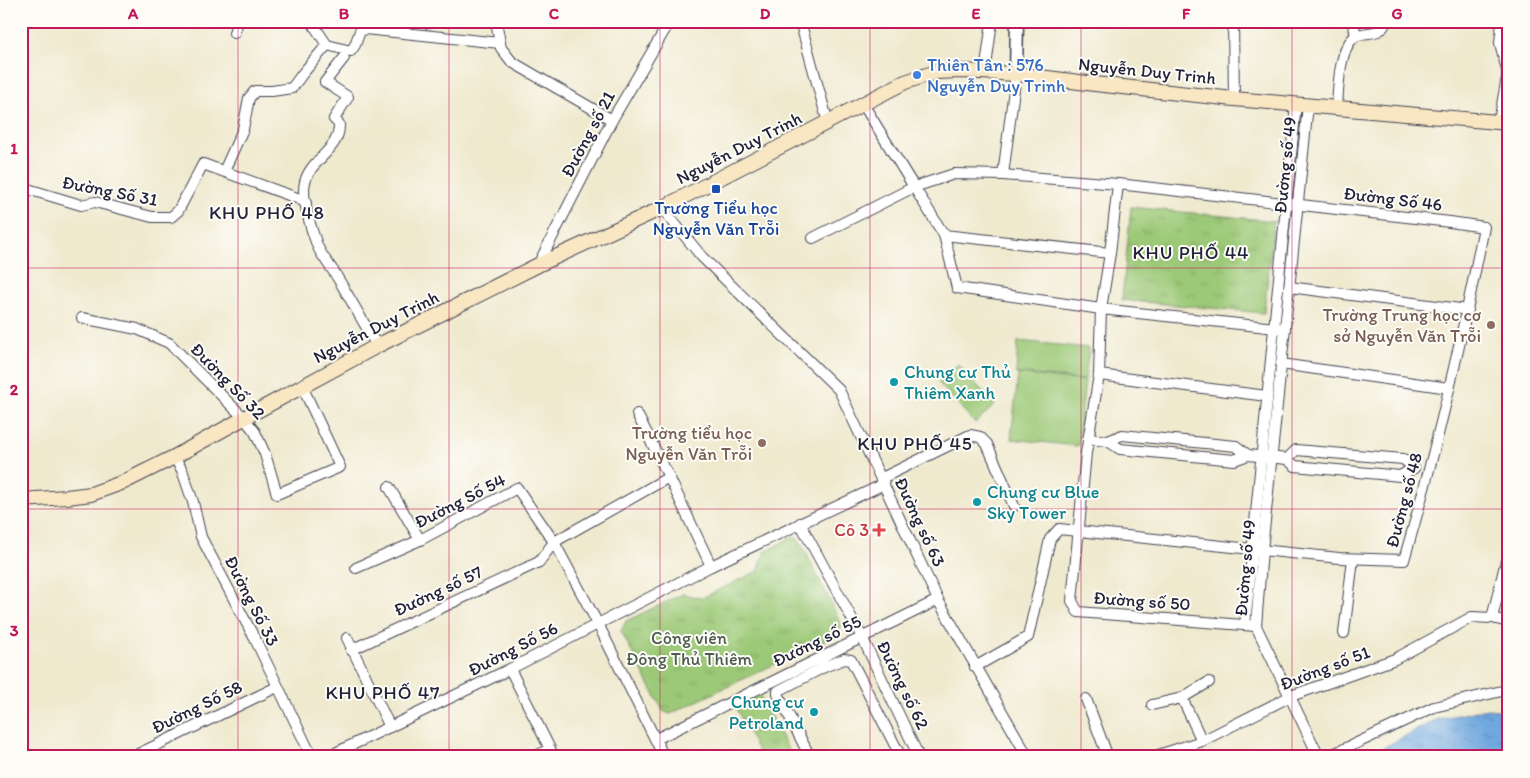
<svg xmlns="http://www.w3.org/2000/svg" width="1530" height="778" viewBox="0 0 1530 778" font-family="Itim,sans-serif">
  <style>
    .park { fill: url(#park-tufts); stroke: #5f7659 }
    .garden { fill: #9cc977; stroke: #5f7659 }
    .water { fill: url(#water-ripples); stroke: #49648c }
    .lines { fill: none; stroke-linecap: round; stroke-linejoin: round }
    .minor-casing { stroke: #414051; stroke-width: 12 }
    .tertiary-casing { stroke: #414051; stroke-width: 15 }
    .secondary-casing { stroke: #414051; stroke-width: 16 }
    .minor { stroke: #fff; stroke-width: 10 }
    .tertiary { stroke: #fff; stroke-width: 12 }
    .secondary { stroke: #f9e7c3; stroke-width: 14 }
    .grid { fill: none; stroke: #c2185b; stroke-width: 1; stroke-opacity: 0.55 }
    .shop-dot { fill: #3f7fe0; stroke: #fdfcf7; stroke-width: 2 }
    .transit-dot { fill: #1a4fb4; stroke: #fdfcf7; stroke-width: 2 }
    .education-dot { fill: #8d6e63; stroke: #fdfcf7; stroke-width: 2 }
    .culture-dot { fill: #0f9aa8; stroke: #fdfcf7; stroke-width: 2 }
    .health-dot { fill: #e0444e; stroke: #fdfcf7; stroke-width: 2 }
    .labels { text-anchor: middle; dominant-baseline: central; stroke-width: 4; stroke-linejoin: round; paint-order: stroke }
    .shop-label { font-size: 18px; fill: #366cbe; stroke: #fdfcf7; text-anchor: start }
    .street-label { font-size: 18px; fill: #22223b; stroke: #fdfcf7 }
    .transit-label { font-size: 18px; fill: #164399; stroke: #fdfcf7 }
    .education-label { font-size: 18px; fill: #785e54; stroke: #fdfcf7; text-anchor: end }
    .culture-label { font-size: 18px; fill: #0d838f; stroke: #fdfcf7; text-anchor: start }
    .health-label { font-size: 18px; fill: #be3a42; stroke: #fdfcf7; text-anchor: end }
    .park-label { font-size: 18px; fill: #4d5c50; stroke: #fdfcf7 }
    .neighbourhood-label { font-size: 19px; letter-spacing: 1px; fill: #22223b; stroke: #fdfcf7 }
    .neatline { fill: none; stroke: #c2185b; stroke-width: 2 }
    .grid-label { font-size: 16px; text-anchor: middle; font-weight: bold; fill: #c2185b }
  </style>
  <defs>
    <pattern id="park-tufts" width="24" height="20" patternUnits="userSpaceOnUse" patternTransform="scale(1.25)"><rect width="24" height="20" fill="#9cc977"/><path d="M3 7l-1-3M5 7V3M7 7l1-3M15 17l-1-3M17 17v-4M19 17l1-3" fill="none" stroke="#86ac68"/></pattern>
    <pattern id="water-ripples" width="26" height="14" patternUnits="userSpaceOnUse" patternTransform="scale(1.25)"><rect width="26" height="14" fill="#70a7de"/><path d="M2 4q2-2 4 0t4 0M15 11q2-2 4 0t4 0" fill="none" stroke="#5c88b5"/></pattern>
  </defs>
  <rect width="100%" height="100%" fill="#fdfcf7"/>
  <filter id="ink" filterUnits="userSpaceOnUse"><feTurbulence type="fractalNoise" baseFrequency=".02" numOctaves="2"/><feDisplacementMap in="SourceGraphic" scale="10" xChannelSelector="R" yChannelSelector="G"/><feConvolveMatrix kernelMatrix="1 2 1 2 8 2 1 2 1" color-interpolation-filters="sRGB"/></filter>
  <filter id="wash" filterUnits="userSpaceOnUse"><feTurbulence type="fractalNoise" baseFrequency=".0096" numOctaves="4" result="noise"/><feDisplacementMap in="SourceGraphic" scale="20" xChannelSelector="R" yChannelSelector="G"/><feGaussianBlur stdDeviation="1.12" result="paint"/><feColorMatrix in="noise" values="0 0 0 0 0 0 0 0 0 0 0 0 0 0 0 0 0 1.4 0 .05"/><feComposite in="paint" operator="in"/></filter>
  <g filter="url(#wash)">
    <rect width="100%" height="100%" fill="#efe9ce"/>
    <g class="park">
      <path d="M 1131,207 L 1274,221 L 1264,313 L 1122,300 Z"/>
      <path d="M 792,537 L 799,539 L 842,625 L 838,634 L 670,714 L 663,711 L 621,631 L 626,621 L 683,594 L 702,598 L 758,571 L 765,552 Z"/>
      <path d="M 758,692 L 792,757 L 761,757 L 734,704 Z"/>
    </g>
    <g class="garden">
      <path d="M 1018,341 L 1089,348 L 1085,380 L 1016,373 Z"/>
      <path d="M 958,364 L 995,405 L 975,423 L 938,382 Z"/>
      <path d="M 1018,374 L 1085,381 L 1078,446 L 1011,439 Z"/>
    </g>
    <path class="water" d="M 1487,709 L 1509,711 L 1509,757 L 1366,757 L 1437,719 Z"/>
  </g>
  <g filter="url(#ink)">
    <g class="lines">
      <g class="minor-casing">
        <g id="minor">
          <path d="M 496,21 L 501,48 L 512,62 L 612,120"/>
          <path d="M 800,21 L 828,123"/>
          <path d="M 1233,21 L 1234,99"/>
          <path d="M 1353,21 L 1356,36"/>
          <path d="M 234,33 L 238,21"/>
          <path d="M 327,45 L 351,51 L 355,45 L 360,31 L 365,29 L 500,43"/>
          <path d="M 344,58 L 325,82 L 348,97 L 334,119 L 339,124 C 340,151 311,158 305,182 C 301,197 311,229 317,245 C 321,256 331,266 337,277 C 351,300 364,323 377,346"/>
          <path d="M 985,74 L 992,21"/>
          <path d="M 1308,105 L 1262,550 L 1256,626 L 1319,757"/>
          <path d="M 1337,108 C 1338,90 1339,46 1356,36 C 1368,30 1381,37 1386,21"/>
          <path d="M 1499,122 L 1507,77 L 1507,70 L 1500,43 L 1502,21"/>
          <path d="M 224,171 L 243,129 L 249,98 L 255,91 L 272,91 L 292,88 L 303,73 L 327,45 L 311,21"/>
          <path d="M 1003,175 L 1016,74"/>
          <path d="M 1118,184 L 1003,175 L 954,174 L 914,187 L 944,235 L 957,288 L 1101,309 L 1099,375 L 1086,453 L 1072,601 L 1078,612 L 1256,626"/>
          <path d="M 21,187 L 81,205 L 95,202 L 152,217 L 171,217 L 178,211 L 203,164 L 297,198 L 306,203"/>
          <path d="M 662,208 L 702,257 L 839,390 L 938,600 L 1028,757"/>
          <path d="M 944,235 L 1110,253"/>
          <path d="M 813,238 L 914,187 L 863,104"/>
          <path d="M 538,265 L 612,120 L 670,21"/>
          <path d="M 1289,287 L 1468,310"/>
          <path d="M 82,318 L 137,329 L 169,343 L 244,418 L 255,432 L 265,454 L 277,494 L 340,467 L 302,386"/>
          <path d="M 1281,364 L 1449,388"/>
          <path d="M 1099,375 L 1267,396"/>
          <path d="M 637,414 L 669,477 L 711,566"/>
          <path d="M 1088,439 L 1108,441 L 1120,449 L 1234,460 L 1248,455 L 1287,459"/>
          <path d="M 1108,441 L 1122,435 L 1236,446 L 1248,455"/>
          <path d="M 174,457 L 182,470 L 193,502 L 201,537 L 256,641 L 312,757"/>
          <path d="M 1287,459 L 1296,450 L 1403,459 L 1414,468"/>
          <path d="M 1287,459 L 1295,466 L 1400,476 L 1414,468"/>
          <path d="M 882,478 L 970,435 L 980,437 L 987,444 L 1014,506"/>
          <path d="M 389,487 L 420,540"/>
          <path d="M 800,523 L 862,637 L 919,757"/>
          <path d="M 356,568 L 420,540 L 517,488 L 554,542 L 598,624 L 664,757"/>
          <path d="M 1492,618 L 1506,561"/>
          <path d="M 1245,625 L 1296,104"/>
          <path d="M 1344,633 L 1353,559"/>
          <path d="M 347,638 L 390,727"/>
          <path d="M 351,650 L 539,562 L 554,542 L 669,477"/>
          <path d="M 824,667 L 844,659 L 851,660 L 901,757"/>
          <path d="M 975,667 L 1028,637 L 1050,539 L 1059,529 L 1339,558 L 1404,560 C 1436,451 1462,339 1484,227 L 1450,222 L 1118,184 L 1110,253 L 1101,309 L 1285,329"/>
          <path d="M 510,669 L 554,757"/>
          <path d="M 1182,698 L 1202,741"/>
          <path d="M 1086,699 L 1108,757"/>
          <path d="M 1152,705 L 1182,698 L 1209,682"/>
          <path d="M 656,739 L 938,600"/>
          <path d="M 132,757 L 277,687"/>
          <path d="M 327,757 L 510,669 L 711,566 L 884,484"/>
          <path d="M 534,757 L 550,749"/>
          <path d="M 810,757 L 778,694 L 778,691 L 824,667 L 822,662"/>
          <path d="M 1152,757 L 1202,741 L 1291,696 L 1395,659 L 1472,617 L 1492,618 L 1509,622"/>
          <path d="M 1327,757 L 1434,707 L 1506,690"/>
        </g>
      </g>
      <g class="tertiary-casing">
        <path id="tertiary" d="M 1016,74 L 1017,21"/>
      </g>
      <g class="secondary-casing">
        <path id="secondary" d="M 21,500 L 67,497 L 91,494 L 124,482 L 174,457 L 244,418 L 377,346 L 538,265 L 662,208 L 905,82 L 936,72 L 962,71 L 1016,74 L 1095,84 L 1234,99 L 1509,123"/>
      </g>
      <use href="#minor" class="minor"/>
      <use href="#tertiary" class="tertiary"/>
      <use href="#secondary" class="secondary"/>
    </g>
  </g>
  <path class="grid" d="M 238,21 L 238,757M 449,21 L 449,757M 660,21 L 660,757M 870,21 L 870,757M 1081,21 L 1081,757M 1292,21 L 1292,757M 21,268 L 1509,268M 21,509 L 1509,509"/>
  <circle class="shop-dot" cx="917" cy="75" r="5"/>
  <rect class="transit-dot" x="711" y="184" width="10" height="10" rx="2.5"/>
  <g class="education-dot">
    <circle cx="1491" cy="325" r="5"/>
    <circle cx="762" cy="443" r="5"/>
  </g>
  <g class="culture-dot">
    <circle cx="894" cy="382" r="5"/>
    <circle cx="977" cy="502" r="5"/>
    <circle cx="814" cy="712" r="5"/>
  </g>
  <path class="health-dot" d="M876.5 522.5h5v5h5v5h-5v5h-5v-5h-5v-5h5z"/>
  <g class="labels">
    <g class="shop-label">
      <text x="927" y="65">Thiên Tân : 576<tspan x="927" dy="21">Nguyễn Duy Trinh</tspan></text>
    </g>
    <g class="street-label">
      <text transform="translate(1147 71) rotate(6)">Nguyễn Duy Trinh</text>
      <text transform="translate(588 134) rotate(-62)">Đường số 21</text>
      <text transform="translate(739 148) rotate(-27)">Nguyễn Duy Trinh</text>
      <text transform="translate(1285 165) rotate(-84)">Đường số 49</text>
      <text transform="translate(110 191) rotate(11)">Đường Số 31</text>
      <text transform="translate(1393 199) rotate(7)">Đường Số 46</text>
      <text transform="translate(376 327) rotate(-27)">Nguyễn Duy Trinh</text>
      <text transform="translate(228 381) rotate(46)">Đường Số 32</text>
      <text transform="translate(1404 500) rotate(-75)">Đường số 48</text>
      <text transform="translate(460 501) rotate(-27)">Đường Số 54</text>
      <text transform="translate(920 522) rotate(65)">Đường số 63</text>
      <text transform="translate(1245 568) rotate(-85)">Đường số 49</text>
      <text transform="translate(438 591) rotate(-25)">Đường số 57</text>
      <text transform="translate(252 601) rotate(63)">Đường Số 33</text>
      <text transform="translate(1142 601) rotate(4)">Đường số 50</text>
      <text transform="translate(817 641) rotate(-26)">Đường số 55</text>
      <text transform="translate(513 649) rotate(-27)">Đường Số 56</text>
      <text transform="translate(1325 668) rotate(-21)">Đường số 51</text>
      <text transform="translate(903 685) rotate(64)">Đường số 62</text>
      <text transform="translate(197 707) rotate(-26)">Đường Số 58</text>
    </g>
    <g class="transit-label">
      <text x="716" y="208">Trường Tiểu học<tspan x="716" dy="21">Nguyễn Văn Trỗi</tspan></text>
    </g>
    <g class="education-label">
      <text x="1481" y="315">Trường Trung học cơ<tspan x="1481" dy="21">sở Nguyễn Văn Trỗi</tspan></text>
      <text x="752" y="433">Trường tiểu học<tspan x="752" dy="21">Nguyễn Văn Trỗi</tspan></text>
    </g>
    <g class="culture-label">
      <text x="904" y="372">Chung cư Thủ<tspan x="904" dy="21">Thiêm Xanh</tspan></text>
      <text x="987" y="492">Chung cư Blue<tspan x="987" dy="21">Sky Tower</tspan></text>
      <text x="804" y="702" text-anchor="end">Chung cư<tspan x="804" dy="21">Petroland</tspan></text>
    </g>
    <g class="health-label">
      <text x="869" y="530">Cô 3</text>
    </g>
    <g class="park-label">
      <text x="689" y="638">Công viên<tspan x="689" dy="21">Đông Thủ Thiêm</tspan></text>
    </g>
    <g class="neighbourhood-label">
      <text x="267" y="212">KHU PHỐ 48</text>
      <text x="1191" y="252">KHU PHỐ 44</text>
      <text x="915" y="443">KHU PHỐ 45</text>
      <text x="383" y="692">KHU PHỐ 47</text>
    </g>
  </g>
  <rect width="1530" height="778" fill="none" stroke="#fdfcf7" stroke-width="55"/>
  <rect x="28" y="28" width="1474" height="722" class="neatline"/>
  <g class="grid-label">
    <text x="133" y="19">A</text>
    <text x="344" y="19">B</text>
    <text x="554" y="19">C</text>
    <text x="765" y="19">D</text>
    <text x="976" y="19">E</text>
    <text x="1186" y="19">F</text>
    <text x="1397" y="19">G</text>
    <text x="14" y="154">1</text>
    <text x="14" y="395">2</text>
    <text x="14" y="636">3</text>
  </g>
</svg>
